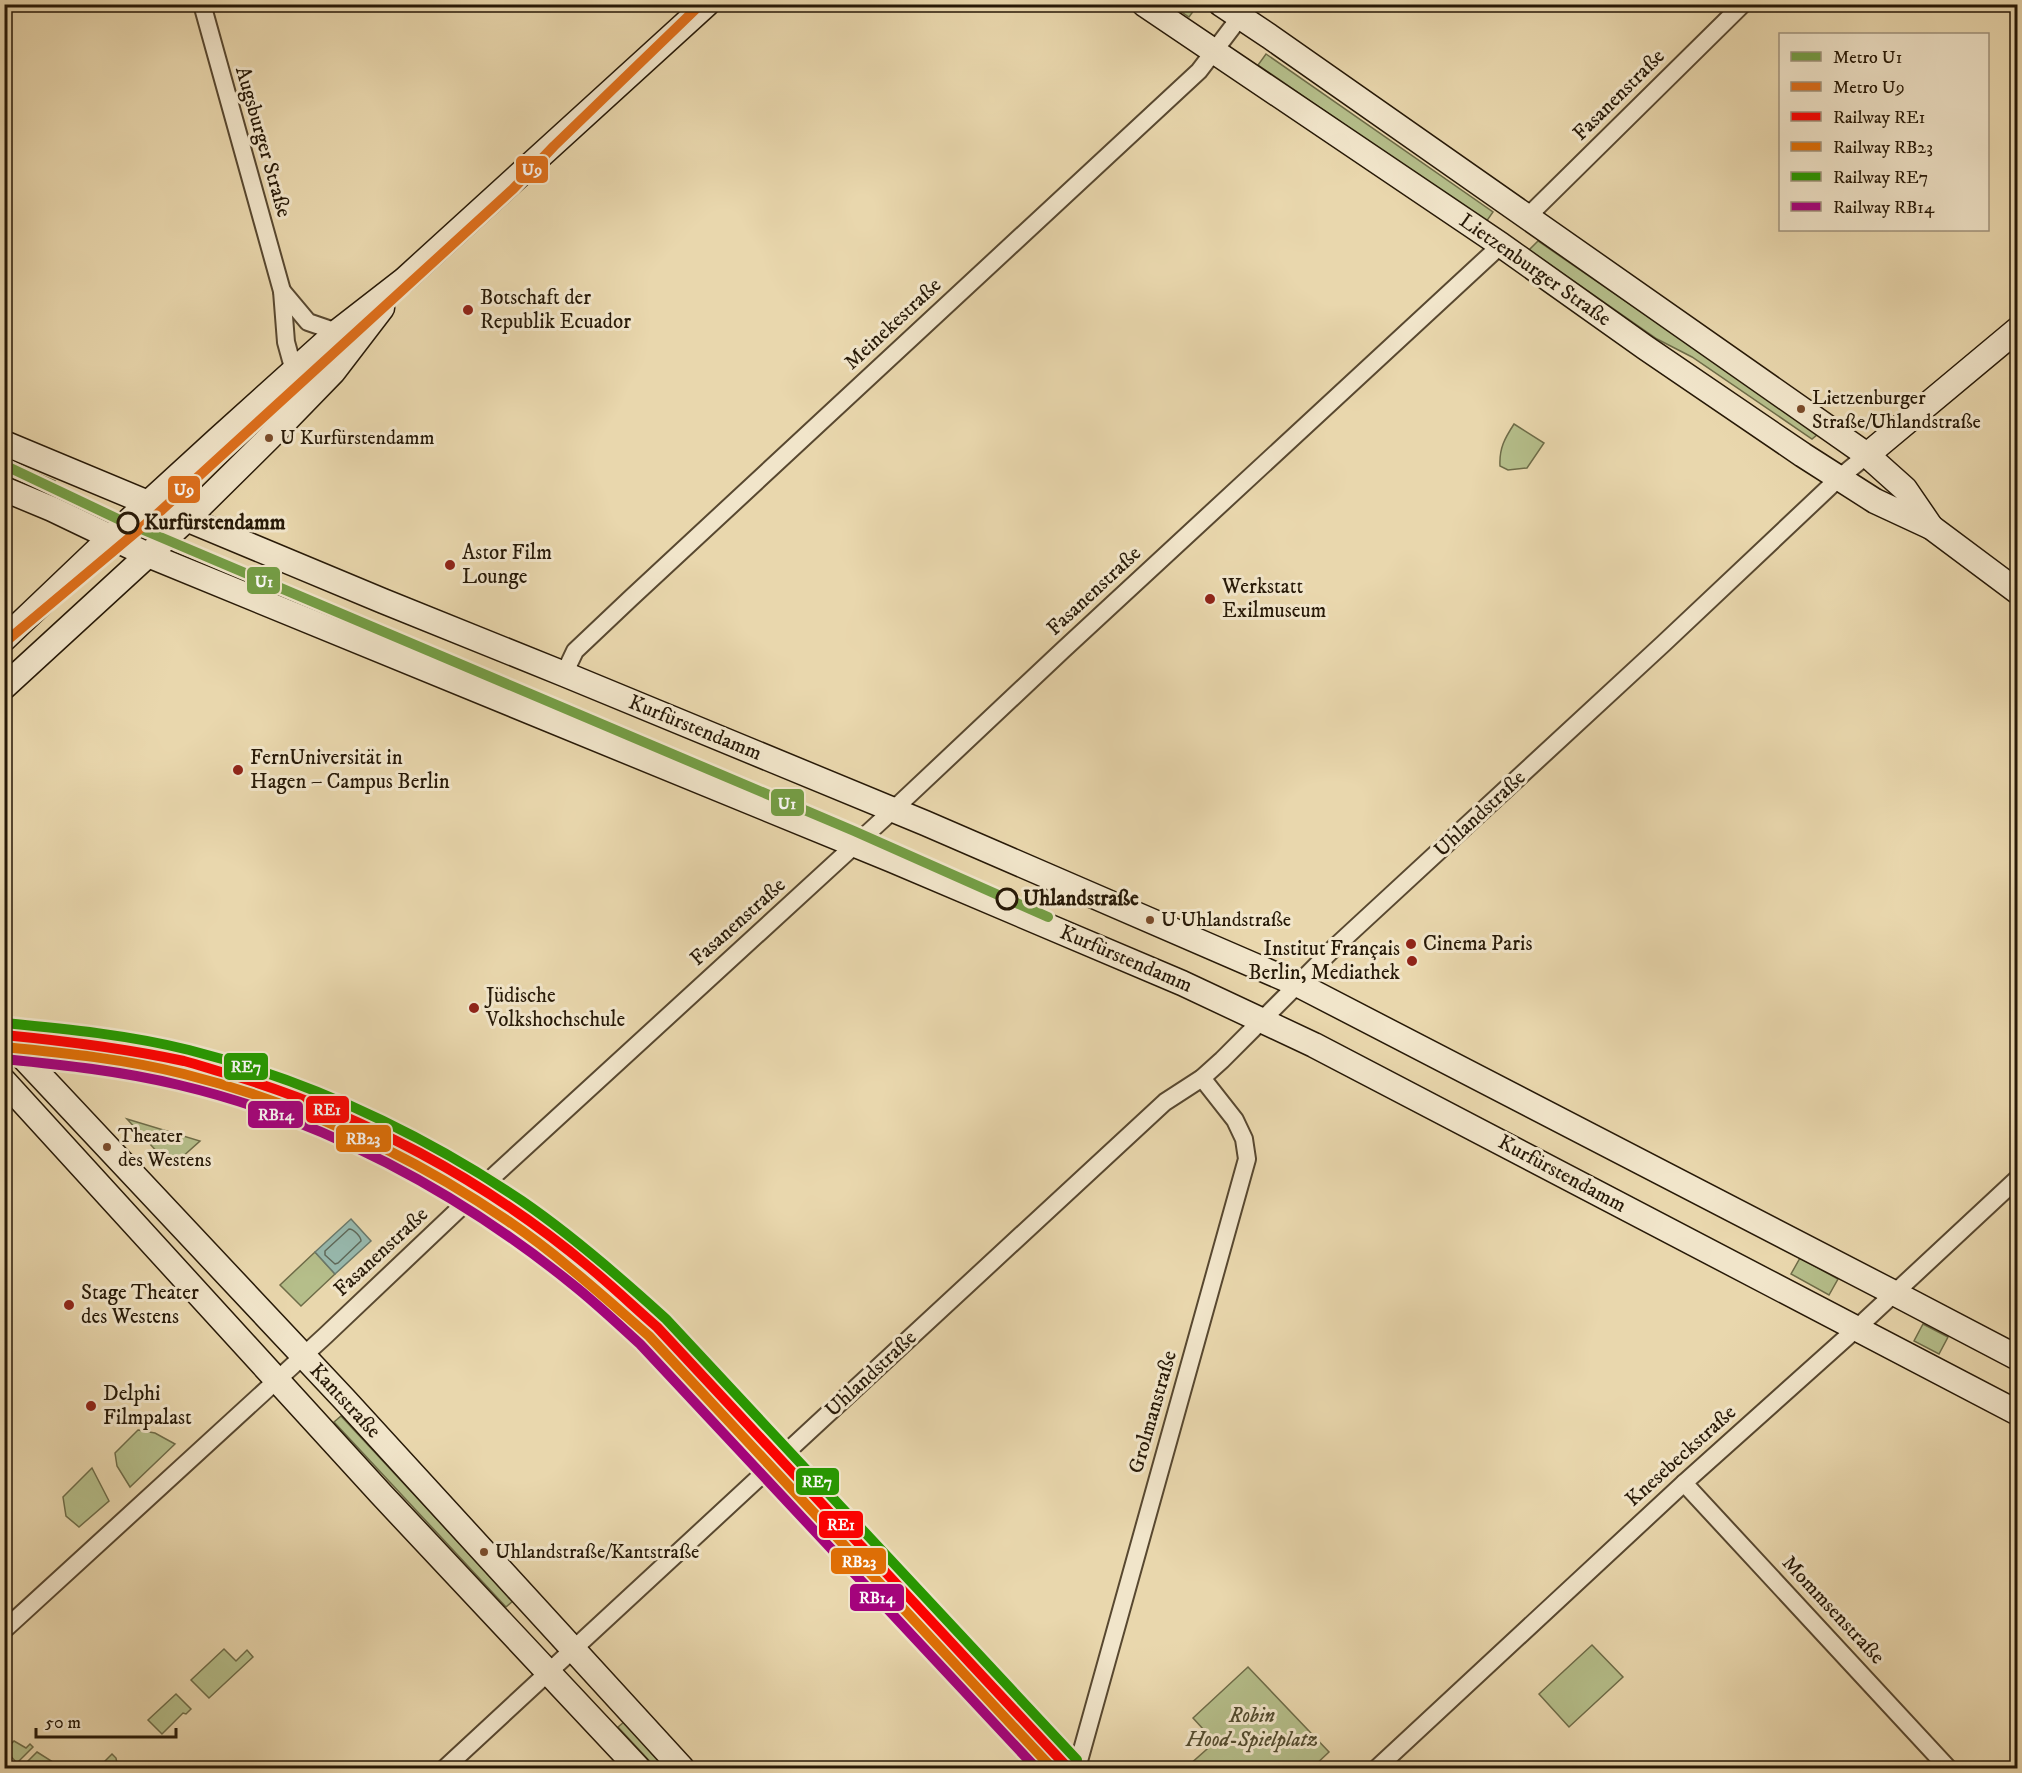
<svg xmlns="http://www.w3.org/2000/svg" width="2022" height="1773" viewBox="0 0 2022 1773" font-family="'IM FELL DW Pica',serif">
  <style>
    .green { fill: #b5be8a; stroke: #6e6c48; stroke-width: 1.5 }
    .water { fill: #97b9ae; stroke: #6a796b; stroke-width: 1.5 }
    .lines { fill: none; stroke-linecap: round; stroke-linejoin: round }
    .shore { stroke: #5f695a; stroke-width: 1.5 }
    .street-casing { stroke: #584830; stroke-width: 20 }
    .secondary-casing { stroke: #271907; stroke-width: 27 }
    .street { stroke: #f1e5ca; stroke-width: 16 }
    .secondary { stroke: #f1e5ca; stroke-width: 24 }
    .rail-1-casing { stroke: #f1e5ca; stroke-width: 15 }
    .rail-2-casing { stroke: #f1e5ca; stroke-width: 15 }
    .rail-3-casing { stroke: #f1e5ca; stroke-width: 15 }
    .rail-4-casing { stroke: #f1e5ca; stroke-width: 15 }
    .rail-1 { stroke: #f00; stroke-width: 10 }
    .rail-2 { stroke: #e16f05; stroke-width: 10 }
    .rail-3 { stroke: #269900; stroke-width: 10 }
    .rail-4 { stroke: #a5027d; stroke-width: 10 }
    .metro-1-casing { stroke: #f1e5ca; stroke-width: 15 }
    .metro-2-casing { stroke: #f1e5ca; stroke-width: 15 }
    .metro-1 { stroke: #749e45; stroke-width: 10 }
    .metro-2 { stroke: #df6f1b; stroke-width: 10 }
    .poi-dot { fill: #8f2418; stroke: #f1e5ca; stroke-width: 2 }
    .bus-dot { fill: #7a4b2a; stroke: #f1e5ca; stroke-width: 2 }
    .stop-dot { fill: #f1e5ca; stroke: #271907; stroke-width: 3 }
    .labels { text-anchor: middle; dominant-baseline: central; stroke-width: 6; stroke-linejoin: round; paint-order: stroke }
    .bus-label { font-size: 20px; fill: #271907; stroke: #f1e5ca; text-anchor: start }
    .street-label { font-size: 21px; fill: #271907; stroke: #f1e5ca }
    .poi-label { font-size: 21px; fill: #271907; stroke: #f1e5ca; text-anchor: start }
    .stop-label { font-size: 21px; font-weight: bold; fill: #271907; stroke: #f1e5ca; text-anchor: start }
    .park-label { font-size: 21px; font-style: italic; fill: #524b2e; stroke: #f1e5ca }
    .line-badge { stroke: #f1e5ca; stroke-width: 2 }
    .badge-label { font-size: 16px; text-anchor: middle; font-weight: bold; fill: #fff }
  </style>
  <rect width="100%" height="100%" fill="#e9d7ad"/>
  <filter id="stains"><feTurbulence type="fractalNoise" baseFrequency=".00333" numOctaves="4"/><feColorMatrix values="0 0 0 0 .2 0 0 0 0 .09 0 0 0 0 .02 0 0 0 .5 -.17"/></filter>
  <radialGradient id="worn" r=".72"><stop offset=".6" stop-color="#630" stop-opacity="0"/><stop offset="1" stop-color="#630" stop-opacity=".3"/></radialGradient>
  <g class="green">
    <path d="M 1171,5 L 1195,5 L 1197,6 L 1189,17 Z"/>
    <path d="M 1266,54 L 1493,212 L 1486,222 L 1258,65 Z"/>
    <path d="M 1538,241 L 1797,419 L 1818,434 L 1812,439 L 1692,357 L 1657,339 L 1529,250 Z"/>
    <path d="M 1514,424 L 1544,443 L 1527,468 L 1508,470 L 1500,466 C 1499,448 1505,438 1514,424 Z"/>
    <path d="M 4,460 L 55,481 L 52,487 L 5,467 Z"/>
    <path d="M 127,1119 L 200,1141 L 171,1167 Z"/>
    <path d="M 315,1252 L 335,1274 L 301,1306 L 280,1285 Z"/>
    <path d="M 1800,1258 L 1838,1279 L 1829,1295 L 1791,1274 Z"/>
    <path d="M 1923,1324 L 1948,1337 L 1939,1354 L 1914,1341 Z"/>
    <path d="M 341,1416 L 513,1601 L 506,1607 L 334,1422 Z"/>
    <path d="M 138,1430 L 155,1433 L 175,1444 L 130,1487 L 117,1466 L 115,1453 Z"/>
    <path d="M 92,1468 L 109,1501 L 79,1527 L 66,1516 L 63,1497 Z"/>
    <path d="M 1592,1645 L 1623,1677 L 1569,1727 L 1539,1694 Z"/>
    <path d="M 224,1649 L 236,1661 L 247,1650 L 253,1657 L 209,1698 L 191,1680 Z"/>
    <path d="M 1248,1667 L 1329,1752 L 1312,1768 L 1191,1768 L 1188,1766 L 1215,1742 L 1193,1718 Z"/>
    <path d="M 176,1694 L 191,1709 L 186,1714 L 183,1713 L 162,1734 L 148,1720 Z"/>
    <path d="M 624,1722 L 667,1768 L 656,1768 L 618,1727 Z"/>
    <path d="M 14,1741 L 26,1748 L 30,1744 L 33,1747 L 17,1763 L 5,1750 Z"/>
    <path d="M 37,1752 L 53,1762 L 46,1768 L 21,1768 Z"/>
    <path d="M 112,1754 L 116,1758 L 118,1768 L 98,1768 Z"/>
  </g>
  <path class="water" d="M 351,1219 L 371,1241 L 335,1274 L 315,1252 Z"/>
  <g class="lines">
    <path class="shore" d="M 349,1229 C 354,1229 361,1237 361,1241 L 338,1263 L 335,1264 L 325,1255 L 325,1251 Z"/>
    <g class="street-casing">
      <g id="street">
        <path d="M 202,4 L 282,291 L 286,342 L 294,371"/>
        <path d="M 1526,218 L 1743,4"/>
        <path d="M 282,291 L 308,322 L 337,332"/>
        <path d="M 564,674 L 575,651 L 631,598 L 1199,71 L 1250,4"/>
        <path d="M 1684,1483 L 1948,1768"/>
        <path d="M 4,1630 L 325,1336 L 497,1173 L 893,810 L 1063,650 L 1501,245"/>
        <path d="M 445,1768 L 1165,1102 L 1202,1078 L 1222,1060 L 1335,947 L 1663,644 L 1839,478 L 1867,455"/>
        <path d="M 1077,1768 L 1247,1159 L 1244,1139 L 1235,1120 L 1202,1078"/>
        <path d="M 1377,1768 L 1684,1483 L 1857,1328 L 2018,1178"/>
      </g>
    </g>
    <g class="secondary-casing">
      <g id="secondary">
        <path d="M 1144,4 L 1501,245 L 1646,348 L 1803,455 L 1875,501 L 1931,527 L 2018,592"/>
        <path d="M 1221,4 L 1269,36 L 1867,455 L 1905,489 L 1931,527"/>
        <path d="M 4,443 L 383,601 L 564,674 L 925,823 L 1297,984 L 1894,1293 L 2018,1358"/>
        <path d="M 1867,455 L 2018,329"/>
        <path d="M 4,489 L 52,509 L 148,555 L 892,860 L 1182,983 L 1314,1045 L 2018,1413"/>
        <path d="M 4,639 L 110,538 L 217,440 L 337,332 L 404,280 L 707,4"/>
        <path d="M 4,687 L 186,520 L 269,438 L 333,372 L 382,308"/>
        <path d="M 4,1037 L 344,1399 L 682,1768"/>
        <path d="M 4,1081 L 381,1494 L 638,1768"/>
      </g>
    </g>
    <use href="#street" class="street"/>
    <use href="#secondary" class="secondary"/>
    <g class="rail-1-casing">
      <path id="rail-1" d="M 4,1035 C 66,1041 123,1048 184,1061 C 200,1065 216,1071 232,1075 C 361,1114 485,1180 589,1267 C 612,1286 634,1307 657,1327 L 1068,1768"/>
    </g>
    <g class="rail-2-casing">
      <path id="rail-2" d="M 4,1047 C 65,1053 125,1059 184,1074 C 299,1103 410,1154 508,1221 C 558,1255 603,1296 649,1336 L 1052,1768"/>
    </g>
    <g class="rail-3-casing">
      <path id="rail-3" d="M 5,1023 C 67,1029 129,1035 189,1050 C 307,1080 421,1133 522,1201 C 573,1236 620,1277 666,1319 L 1077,1760"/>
    </g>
    <g class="rail-4-casing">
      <path id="rail-4" d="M 4,1059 C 63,1065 122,1071 179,1085 C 323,1119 458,1192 572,1284 C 596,1303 618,1324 640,1344 L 1036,1768"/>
    </g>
    <use href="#rail-1" class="rail-1"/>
    <use href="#rail-2" class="rail-2"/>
    <use href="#rail-3" class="rail-3"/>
    <use href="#rail-4" class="rail-4"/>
    <g class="metro-1-casing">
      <path id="metro-1" d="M 4,465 L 120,520 L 854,831 L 1048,917"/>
    </g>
    <g class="metro-2-casing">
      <path id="metro-2" d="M 4,643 L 154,517 L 513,189 L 554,146 L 701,4"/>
    </g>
    <use href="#metro-1" class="metro-1"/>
    <use href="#metro-2" class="metro-2"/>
  </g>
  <g class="poi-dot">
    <circle cx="468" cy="310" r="6"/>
    <circle cx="450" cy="565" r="6"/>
    <circle cx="1210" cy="599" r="6"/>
    <circle cx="238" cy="770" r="6"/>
    <circle cx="1411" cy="944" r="6"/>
    <circle cx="1412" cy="961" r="6"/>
    <circle cx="474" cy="1008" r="6"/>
    <circle cx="69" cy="1305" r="6"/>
    <circle cx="91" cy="1406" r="6"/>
  </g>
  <g class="bus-dot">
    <circle cx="1801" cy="409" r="5"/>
    <circle cx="269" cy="438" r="5"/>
    <circle cx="1150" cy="920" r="5"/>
    <circle cx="107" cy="1147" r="5"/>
    <circle cx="484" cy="1552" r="5"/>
  </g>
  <g class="stop-dot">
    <circle cx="128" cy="523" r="10"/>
    <circle cx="1007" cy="899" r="10"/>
  </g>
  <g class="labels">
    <g class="bus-label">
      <text x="1812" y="398">Lietzenburger<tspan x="1812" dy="24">Straße/Uhlandstraße</tspan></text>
      <text x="280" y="438">U Kurfürstendamm</text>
      <text x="1161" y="920">U Uhlandstraße</text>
      <text x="118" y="1136">Theater<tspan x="118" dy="24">des Westens</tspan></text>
      <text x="495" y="1552">Uhlandstraße/Kantstraße</text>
    </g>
    <g class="street-label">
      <text transform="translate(1619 95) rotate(-45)">Fasanenstraße</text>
      <text transform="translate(263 142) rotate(74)">Augsburger Straße</text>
      <text transform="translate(1535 270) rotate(35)">Lietzenburger Straße</text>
      <text transform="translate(893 324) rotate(-43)">Meinekestraße</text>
      <text transform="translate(1094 591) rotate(-43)">Fasanenstraße</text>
      <text transform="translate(695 728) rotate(22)">Kurfürstendamm</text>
      <text transform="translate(1480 814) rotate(-43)">Uhlandstraße</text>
      <text transform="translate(738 922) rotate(-42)">Fasanenstraße</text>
      <text transform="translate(1126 959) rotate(23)">Kurfürstendamm</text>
      <text transform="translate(1562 1174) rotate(28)">Kurfürstendamm</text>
      <text transform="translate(381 1252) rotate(-43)">Fasanenstraße</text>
      <text transform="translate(871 1374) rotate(-43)">Uhlandstraße</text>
      <text transform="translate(345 1401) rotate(47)">Kantstraße</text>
      <text transform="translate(1153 1412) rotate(-74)">Grolmanstraße</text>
      <text transform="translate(1681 1456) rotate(-42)">Knesebeckstraße</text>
      <text transform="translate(1833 1610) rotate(47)">Mommsenstraße</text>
    </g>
    <g class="poi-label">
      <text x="480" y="298">Botschaft der<tspan x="480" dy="24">Republik Ecuador</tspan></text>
      <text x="462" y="553">Astor Film<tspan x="462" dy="24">Lounge</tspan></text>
      <text x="1222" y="587">Werkstatt<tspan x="1222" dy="24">Exilmuseum</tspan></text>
      <text x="250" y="758">FernUniversität in<tspan x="250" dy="24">Hagen – Campus Berlin</tspan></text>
      <text x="1423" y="944">Cinema Paris</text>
      <text x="1400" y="949" text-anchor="end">Institut Français<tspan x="1400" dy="24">Berlin, Mediathek</tspan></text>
      <text x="486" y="996">Jüdische<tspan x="486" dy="24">Volkshochschule</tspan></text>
      <text x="81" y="1293">Stage Theater<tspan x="81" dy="24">des Westens</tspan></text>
      <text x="103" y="1394">Delphi<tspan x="103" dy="24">Filmpalast</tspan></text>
    </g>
    <g class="stop-label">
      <text x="144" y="523">Kurfürstendamm</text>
      <text x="1023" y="899">Uhlandstraße</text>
    </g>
    <g class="park-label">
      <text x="1252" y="1716">Robin<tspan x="1252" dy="24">Hood-Spielplatz</tspan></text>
    </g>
  </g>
  <g class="line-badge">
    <rect x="515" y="155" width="34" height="29" rx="6" fill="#df6f1b"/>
    <rect x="167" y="475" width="34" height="29" rx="6" fill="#df6f1b"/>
    <rect x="246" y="566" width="35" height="29" rx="6" fill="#749e45"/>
    <rect x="770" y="788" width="35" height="29" rx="6" fill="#749e45"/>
    <rect x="223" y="1052" width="46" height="29" rx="6" fill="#269900"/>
    <rect x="305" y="1095" width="45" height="29" rx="6" fill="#f00"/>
    <rect x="247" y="1100" width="57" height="29" rx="6" fill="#a5027d"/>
    <rect x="335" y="1124" width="57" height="29" rx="6" fill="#e16f05"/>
    <rect x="795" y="1467" width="45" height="29" rx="6" fill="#269900"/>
    <rect x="818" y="1510" width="46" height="29" rx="6" fill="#f00"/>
    <rect x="830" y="1547" width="57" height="28" rx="6" fill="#e16f05"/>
    <rect x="849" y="1583" width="56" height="29" rx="6" fill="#a5027d"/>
  </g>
  <g class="badge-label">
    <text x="532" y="175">U9</text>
    <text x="184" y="495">U9</text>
    <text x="264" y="587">U1</text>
    <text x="787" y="809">U1</text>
    <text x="246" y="1072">RE7</text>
    <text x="327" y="1115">RE1</text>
    <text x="276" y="1120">RB14</text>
    <text x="363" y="1144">RB23</text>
    <text x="817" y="1487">RE7</text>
    <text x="841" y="1530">RE1</text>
    <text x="859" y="1567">RB23</text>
    <text x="877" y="1603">RB14</text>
  </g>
  <rect width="2022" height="1773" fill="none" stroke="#e9d7ad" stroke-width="24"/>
  <rect x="6" y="6" width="2010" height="1761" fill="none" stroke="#271907" stroke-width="3"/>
  <rect x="12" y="12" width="1998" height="1749" fill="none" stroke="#271907" stroke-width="1.5"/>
  <rect x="1779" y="33" width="210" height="198" fill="#f1e5ca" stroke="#a0937c" stroke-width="1.5"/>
  <rect x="1791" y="52" width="30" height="9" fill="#749e45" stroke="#a0937c" stroke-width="1.5"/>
  <text x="1833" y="63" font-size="18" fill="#271907">Metro U1</text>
  <rect x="1791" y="82" width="30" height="9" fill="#df6f1b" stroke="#a0937c" stroke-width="1.5"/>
  <text x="1833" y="93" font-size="18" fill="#271907">Metro U9</text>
  <rect x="1791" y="112" width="30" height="9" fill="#ff0000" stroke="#a0937c" stroke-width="1.5"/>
  <text x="1833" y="123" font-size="18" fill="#271907">Railway RE1</text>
  <rect x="1791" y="142" width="30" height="9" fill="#e16f05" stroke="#a0937c" stroke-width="1.5"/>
  <text x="1833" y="153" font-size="18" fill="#271907">Railway RB23</text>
  <rect x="1791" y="172" width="30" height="9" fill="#269900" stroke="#a0937c" stroke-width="1.5"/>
  <text x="1833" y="183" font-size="18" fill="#271907">Railway RE7</text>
  <rect x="1791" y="202" width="30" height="9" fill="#a5027d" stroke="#a0937c" stroke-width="1.5"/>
  <text x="1833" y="213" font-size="18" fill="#271907">Railway RB14</text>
  <path d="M36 1728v9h140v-9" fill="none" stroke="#271907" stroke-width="3"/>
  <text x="45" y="1728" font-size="18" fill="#271907" stroke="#f1e5ca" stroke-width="4.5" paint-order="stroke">50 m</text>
  <rect width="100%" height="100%" filter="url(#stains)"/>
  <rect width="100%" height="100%" fill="url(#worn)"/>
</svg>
